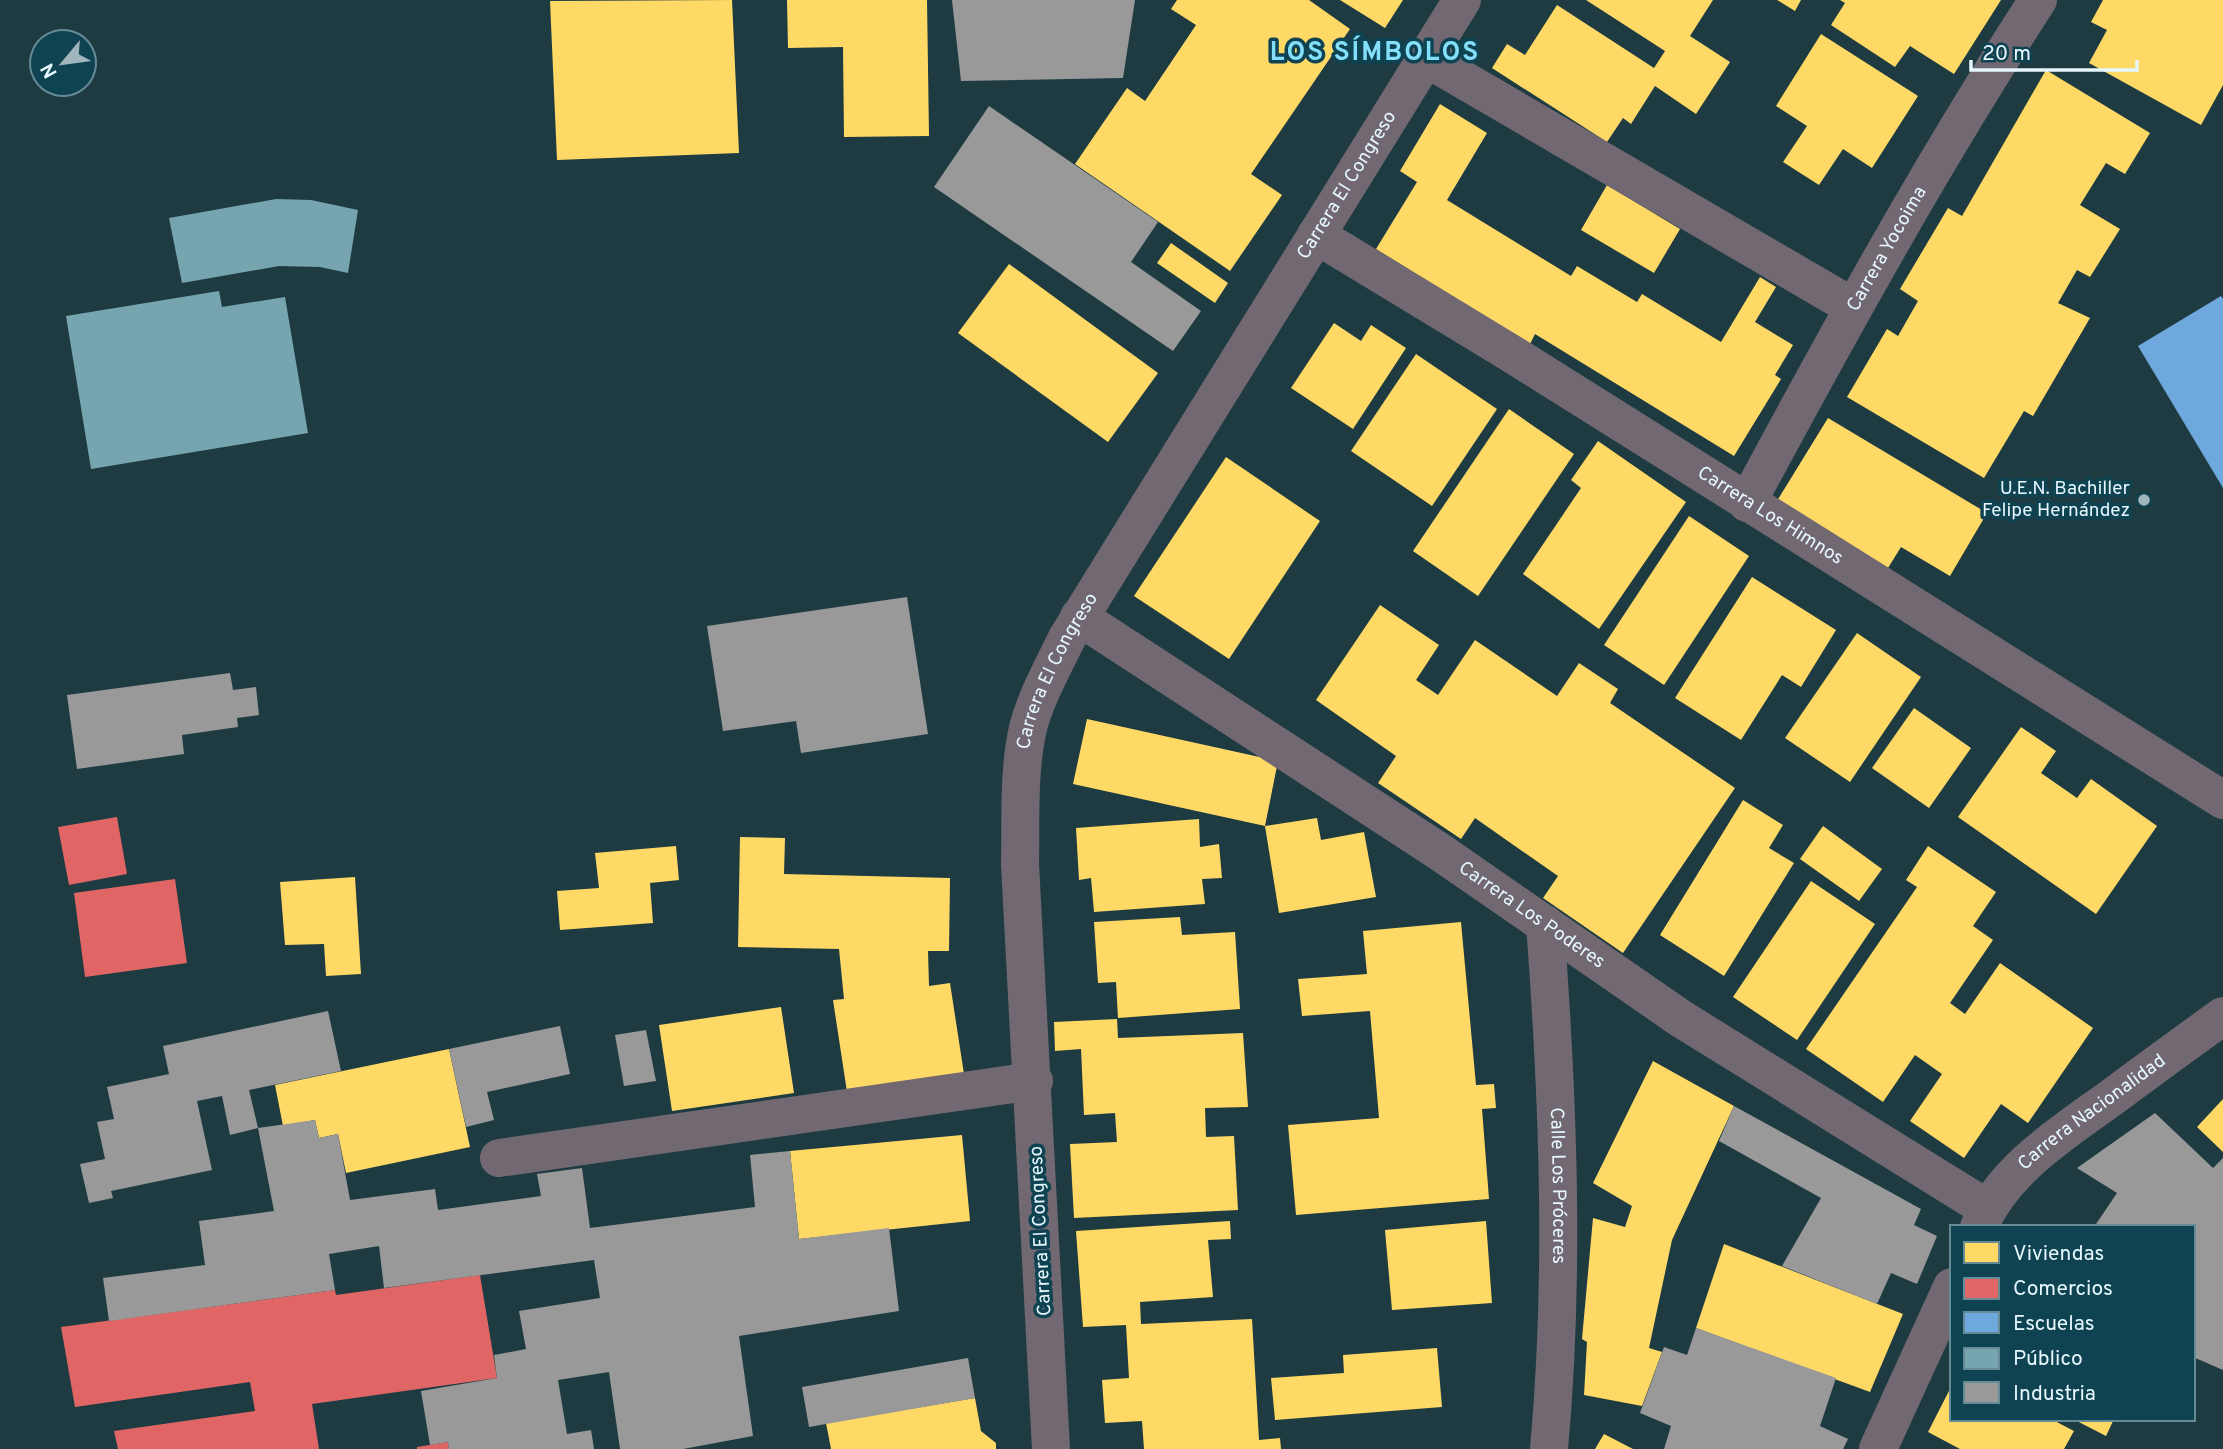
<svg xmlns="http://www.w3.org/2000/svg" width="2223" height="1449" viewBox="0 0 2223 1449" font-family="Overpass,sans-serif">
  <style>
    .homes { fill: #ffd966 }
    .shops { fill: #e06666 }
    .schools { fill: #6fa8dc }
    .public { fill: #76a5af }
    .industry { fill: #999 }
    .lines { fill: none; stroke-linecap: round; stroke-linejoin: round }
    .minor { stroke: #716872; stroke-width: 38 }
    .poi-dot { fill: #a0b5bc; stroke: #0f4351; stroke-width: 2.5 }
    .labels { text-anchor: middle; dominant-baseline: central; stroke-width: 7; stroke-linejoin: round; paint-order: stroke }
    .street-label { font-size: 19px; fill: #e6f7fd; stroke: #0f4351 }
    .poi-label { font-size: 19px; fill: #e6f7fd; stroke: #0f4351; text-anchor: end }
    .district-label { font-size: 26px; font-weight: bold; letter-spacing: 2px; fill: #84dffb; stroke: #0f4351 }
  </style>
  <rect width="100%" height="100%" fill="#1e3b42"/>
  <g class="homes">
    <path d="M 732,0 L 739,153 L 557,160 L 550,1 Z"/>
    <path d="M 787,0 L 927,0 L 929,136 L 844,137 L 843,47 L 788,48 Z"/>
    <path d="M 1177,0 L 1309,0 L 1350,29 L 1251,174 L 1282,195 L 1230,271 L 1075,164 L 1127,88 L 1145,101 L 1196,25 L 1171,9 Z"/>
    <path d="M 1340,0 L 1403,0 L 1385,28 Z"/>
    <path d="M 1586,0 L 1713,0 L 1690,36 L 1730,62 L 1696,114 L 1655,86 L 1631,124 L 1623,118 L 1607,142 L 1492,68 L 1507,44 L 1525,55 L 1557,5 L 1654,68 L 1665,51 Z"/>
    <path d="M 1777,0 L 1801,0 L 1795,11 Z"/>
    <path d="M 1840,0 L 2001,0 L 1954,74 L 1910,46 L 1895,67 L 1831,25 L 1845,3 Z"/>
    <path d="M 2103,0 L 2223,0 L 2223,85 L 2201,125 L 2089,63 L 2107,30 L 2091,22 Z"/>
    <path d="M 1821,34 L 1918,96 L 1872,168 L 1843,149 L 1819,185 L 1783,162 L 1807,126 L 1776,106 Z"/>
    <path d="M 2046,70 L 2150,133 L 2125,174 L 2106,163 L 2080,205 L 2120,229 L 2090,277 L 2077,270 L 2058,303 L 2090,318 L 2033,416 L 2024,411 L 1984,478 L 1847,397 L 1887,329 L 1898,336 L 1918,301 L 1900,289 L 1929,240 L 1948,208 L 1962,216 Z"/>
    <path d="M 1440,104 L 1487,133 L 1447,200 L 1571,276 L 1577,266 L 1637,302 L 1642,294 L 1721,342 L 1760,277 L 1776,287 L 1755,322 L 1793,345 L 1775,375 L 1781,379 L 1734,456 L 1535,334 L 1530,344 L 1376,249 L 1417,182 L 1400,171 Z"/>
    <path d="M 1607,185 L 1680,229 L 1654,273 L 1581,230 Z"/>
    <path d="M 1171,243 L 1228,283 L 1215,303 L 1157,263 Z"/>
    <path d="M 1009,264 L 1158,373 L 1108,442 L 958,333 Z"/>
    <path d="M 1334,323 L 1361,341 L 1371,325 L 1406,348 L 1353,429 L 1291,388 Z"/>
    <path d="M 1416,354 L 1497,409 L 1432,506 L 1351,451 Z"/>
    <path d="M 1509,409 L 1574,454 L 1478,596 L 1413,551 Z"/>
    <path d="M 1828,418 L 1987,513 L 1950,576 L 1901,547 L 1888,568 L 1777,501 Z"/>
    <path d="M 1598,441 L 1686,502 L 1599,629 L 1523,574 L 1581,488 L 1571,480 Z"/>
    <path d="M 1226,457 L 1320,521 L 1229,659 L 1134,596 Z"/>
    <path d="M 1689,516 L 1749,556 L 1664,685 L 1604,645 Z"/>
    <path d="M 1752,577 L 1836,630 L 1801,687 L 1782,675 L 1741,740 L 1675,698 Z"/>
    <path d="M 1380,605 L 1439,645 L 1416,680 L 1438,695 L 1475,640 L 1557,696 L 1579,663 L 1618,689 L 1610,703 L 1735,788 L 1623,953 L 1543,898 L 1558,876 L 1475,818 L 1461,839 L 1378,783 L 1396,756 L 1316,700 Z"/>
    <path d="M 1857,633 L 1921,677 L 1850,782 L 1785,738 Z"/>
    <path d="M 1914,708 L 1971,748 L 1929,808 L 1872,768 Z"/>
    <path d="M 1087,719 L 1278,761 L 1265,826 L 1073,784 Z"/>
    <path d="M 2021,727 L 2056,751 L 2041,773 L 2077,798 L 2091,779 L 2157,826 L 2096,914 L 1958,817 Z"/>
    <path d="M 1743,800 L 1783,825 L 1769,848 L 1794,863 L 1724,976 L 1660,935 Z"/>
    <path d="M 1317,818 L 1321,840 L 1364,832 L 1376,897 L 1279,913 L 1265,826 Z"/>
    <path d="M 1199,819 L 1200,847 L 1219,844 L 1222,878 L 1202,879 L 1205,904 L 1094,912 L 1091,878 L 1079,880 L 1076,828 Z"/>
    <path d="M 1823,826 L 1882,869 L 1859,901 L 1800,859 Z"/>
    <path d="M 740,837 L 785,838 L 784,874 L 950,878 L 949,951 L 928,951 L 929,986 L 950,983 L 964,1074 L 847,1092 L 833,1000 L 844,999 L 839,949 L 738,947 Z"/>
    <path d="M 676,846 L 679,880 L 650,883 L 653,923 L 560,930 L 557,891 L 599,888 L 595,853 Z"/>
    <path d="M 1928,846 L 1996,892 L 1973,926 L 1993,940 L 1950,1003 L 1965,1014 L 2000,963 L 2093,1028 L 2028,1123 L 2001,1104 L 1964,1158 L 1910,1121 L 1942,1074 L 1915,1055 L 1883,1102 L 1806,1049 L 1917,887 L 1906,880 Z"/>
    <path d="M 355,877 L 361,974 L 326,976 L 324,944 L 285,945 L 280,882 Z"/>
    <path d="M 1811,881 L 1875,924 L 1797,1040 L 1733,997 Z"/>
    <path d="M 1180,917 L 1182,935 L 1235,932 L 1240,1009 L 1118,1018 L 1116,982 L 1098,983 L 1094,922 Z"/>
    <path d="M 1461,922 L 1476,1085 L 1494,1084 L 1496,1108 L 1482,1109 L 1489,1199 L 1296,1215 L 1288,1125 L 1379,1118 L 1370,1011 L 1302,1016 L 1298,979 L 1367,974 L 1363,931 Z"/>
    <path d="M 781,1007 L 794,1093 L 672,1111 L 659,1025 Z"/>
    <path d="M 1117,1019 L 1118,1038 L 1243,1033 L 1248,1107 L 1205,1108 L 1206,1137 L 1234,1136 L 1238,1210 L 1074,1218 L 1070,1144 L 1117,1142 L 1115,1113 L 1084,1115 L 1081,1049 L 1055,1051 L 1054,1022 Z"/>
    <path d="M 449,1049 L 470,1147 L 346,1173 L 338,1134 L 319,1138 L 315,1120 L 283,1126 L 275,1085 Z"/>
    <path d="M 1653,1061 L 1734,1106 L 1672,1240 L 1649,1348 L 1662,1352 L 1642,1406 L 1584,1395 L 1587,1342 L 1582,1339 L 1593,1218 L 1625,1227 L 1632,1206 L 1593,1183 Z"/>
    <path d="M 2223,1099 L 2223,1152 L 2197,1127 Z"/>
    <path d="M 962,1135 L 970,1221 L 799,1239 L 790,1151 Z"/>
    <path d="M 1230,1221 L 1231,1239 L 1208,1240 L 1213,1297 L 1140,1302 L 1141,1324 L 1252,1319 L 1259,1440 L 1280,1438 L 1281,1449 L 1144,1449 L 1142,1421 L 1105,1423 L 1102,1380 L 1129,1378 L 1126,1325 L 1083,1327 L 1076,1231 Z"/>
    <path d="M 1486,1221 L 1492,1303 L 1392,1310 L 1385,1230 Z"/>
    <path d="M 1724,1244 L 1903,1314 L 1870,1392 L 1696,1328 Z"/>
    <path d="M 1437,1348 L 1442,1407 L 1275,1420 L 1271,1378 L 1344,1373 L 1343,1355 Z"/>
    <path d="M 1952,1385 L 1952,1419 L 2051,1419 L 2074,1431 L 2064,1449 L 1960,1449 L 1928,1432 Z"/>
    <path d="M 975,1398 L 981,1431 L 996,1443 L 996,1449 L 831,1449 L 826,1423 Z"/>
    <path d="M 2073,1419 L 2114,1419 L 2106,1436 Z"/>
    <path d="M 1604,1434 L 1633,1449 L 1595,1449 Z"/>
  </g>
  <g class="shops">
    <path d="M 117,817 L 127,874 L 69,885 L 58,827 Z"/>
    <path d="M 175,879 L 187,963 L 85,977 L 74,893 Z"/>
    <path d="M 480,1275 L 497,1378 L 312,1404 L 319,1449 L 118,1449 L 114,1431 L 255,1411 L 250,1382 L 75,1407 L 61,1327 L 335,1290 L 336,1295 Z"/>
    <path d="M 448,1442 L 449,1449 L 417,1449 L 417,1447 Z"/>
  </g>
  <path class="schools" d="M 2221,296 L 2223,299 L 2223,488 L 2138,346 Z"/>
  <g class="public">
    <path d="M 276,199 L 311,200 L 358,210 L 348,273 L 320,267 L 279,266 L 182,283 L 169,218 Z"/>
    <path d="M 219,291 L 222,307 L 285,297 L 308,433 L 91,469 L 66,316 Z"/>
  </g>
  <g class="industry">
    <path d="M 952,0 L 1135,0 L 1123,78 L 961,81 Z"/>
    <path d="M 989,106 L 1158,222 L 1131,262 L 1201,311 L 1173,351 L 934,187 Z"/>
    <path d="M 907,597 L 928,734 L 801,753 L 796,721 L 723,731 L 707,626 Z"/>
    <path d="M 230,673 L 233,690 L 256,687 L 259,715 L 237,718 L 238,727 L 182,735 L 184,754 L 77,769 L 67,695 Z"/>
    <path d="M 328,1011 L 341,1071 L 249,1090 L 258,1128 L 230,1135 L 222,1096 L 197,1101 L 212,1170 L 111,1191 L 113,1198 L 89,1203 L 80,1164 L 105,1159 L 97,1122 L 114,1119 L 107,1087 L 169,1074 L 163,1046 Z"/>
    <path d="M 560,1026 L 570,1074 L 487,1092 L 494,1120 L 466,1127 L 449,1049 Z"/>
    <path d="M 646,1030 L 656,1081 L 624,1086 L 615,1035 Z"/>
    <path d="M 1734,1106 L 1921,1209 L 1914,1225 L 1937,1236 L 1917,1284 L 1891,1273 L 1877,1304 L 1782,1266 L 1821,1198 L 1719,1141 Z"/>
    <path d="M 2155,1113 L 2213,1168 L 2223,1158 L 2223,1370 L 2193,1357 L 2193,1227 L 2094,1227 L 2117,1193 L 2077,1168 Z"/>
    <path d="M 315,1120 L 319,1138 L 338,1134 L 350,1200 L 435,1189 L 438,1210 L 541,1196 L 537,1174 L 582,1168 L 590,1228 L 755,1207 L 750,1155 L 790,1151 L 799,1239 L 889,1228 L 899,1311 L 739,1336 L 753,1436 L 683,1449 L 620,1449 L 609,1372 L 558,1380 L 567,1434 L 591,1430 L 594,1449 L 449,1449 L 448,1442 L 430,1445 L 421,1391 L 497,1378 L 494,1355 L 526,1349 L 519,1311 L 600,1298 L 594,1260 L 384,1288 L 379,1246 L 329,1254 L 335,1290 L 109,1321 L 103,1278 L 205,1265 L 199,1221 L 274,1211 L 258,1128 Z"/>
    <path d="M 1696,1328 L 1836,1378 L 1820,1426 L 1848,1439 L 1843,1449 L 1664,1449 L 1671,1426 L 1640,1413 L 1664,1347 L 1687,1355 Z"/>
    <path d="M 968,1358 L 975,1398 L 809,1427 L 802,1387 Z"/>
  </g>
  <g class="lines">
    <g class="minor">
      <path d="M 1426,58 L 1853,307"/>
      <path id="s1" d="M 1316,235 L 1512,354 L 2223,800"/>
      <path id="s2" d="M 1747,503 C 1839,332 1932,163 2038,0"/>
      <path id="s3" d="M 1079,617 L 1440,852 L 1680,1018 L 1988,1209"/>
      <path id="s4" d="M 1545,924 C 1558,1099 1565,1274 1549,1449"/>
      <path d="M 499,1158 L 1034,1081"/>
      <path id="s5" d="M 1979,1227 C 2004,1168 2066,1131 2115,1095 C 2151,1068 2187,1042 2223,1016"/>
      <path id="s6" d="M 1051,1449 L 1020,864 C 1021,820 1018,772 1028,728 C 1036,697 1053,667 1067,638 L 1462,0"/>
      <path d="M 1878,1449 L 1952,1287"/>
    </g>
  </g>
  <circle class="poi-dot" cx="2144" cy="500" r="7"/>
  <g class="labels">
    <g class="street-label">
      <text stroke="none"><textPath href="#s6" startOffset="1353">Carrera El Congreso</textPath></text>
      <text stroke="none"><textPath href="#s2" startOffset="290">Carrera Yocoima</textPath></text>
      <text stroke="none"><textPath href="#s1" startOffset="534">Carrera Los Himnos</textPath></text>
      <text stroke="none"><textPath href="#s6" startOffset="786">Carrera El Congreso</textPath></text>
      <text stroke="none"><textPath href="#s3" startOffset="542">Carrera Los Poderes</textPath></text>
      <text stroke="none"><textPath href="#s5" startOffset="163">Carrera Nacionalidad</textPath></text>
      <text stroke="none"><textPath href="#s4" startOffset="262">Calle Los Próceres</textPath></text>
      <text transform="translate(1041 1231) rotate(-93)">Carrera El Congreso</text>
    </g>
    <g class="poi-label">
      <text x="2130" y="489">U.E.N. Bachiller<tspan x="2130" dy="22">Felipe Hernández</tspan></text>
    </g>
    <g class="district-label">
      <text x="1375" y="53">LOS SÍMBOLOS</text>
    </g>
  </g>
  <rect x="1950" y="1225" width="245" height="196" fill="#0f4351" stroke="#658b96" stroke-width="2"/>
  <rect x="1964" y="1242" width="35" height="21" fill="#ffd966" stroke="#658b96" stroke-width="2"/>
  <text x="2013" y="1260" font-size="21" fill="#e6f7fd">Viviendas</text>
  <rect x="1964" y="1278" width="35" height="21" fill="#e06666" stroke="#658b96" stroke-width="2"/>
  <text x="2013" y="1295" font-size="21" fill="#e6f7fd">Comercios</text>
  <rect x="1964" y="1312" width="35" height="21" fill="#6fa8dc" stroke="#658b96" stroke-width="2"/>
  <text x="2013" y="1330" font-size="21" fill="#e6f7fd">Escuelas</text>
  <rect x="1964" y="1348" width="35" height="21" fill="#76a5af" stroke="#658b96" stroke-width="2"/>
  <text x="2013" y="1365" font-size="21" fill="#e6f7fd">Público</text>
  <rect x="1964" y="1382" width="35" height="21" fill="#999999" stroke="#658b96" stroke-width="2"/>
  <text x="2013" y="1400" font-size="21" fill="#e6f7fd">Industria</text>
  <g transform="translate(63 63) rotate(241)"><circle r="33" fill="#0f4351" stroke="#658b96" stroke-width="2"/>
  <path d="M0-5L12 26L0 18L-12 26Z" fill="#a0b5bc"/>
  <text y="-10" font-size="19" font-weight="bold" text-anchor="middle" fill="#e6f7fd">N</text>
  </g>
  <path d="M1971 60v10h166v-10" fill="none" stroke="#e6f7fd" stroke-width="3.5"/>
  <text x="1982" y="60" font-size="21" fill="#e6f7fd" stroke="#0f4351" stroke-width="5" paint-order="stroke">20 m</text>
</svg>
